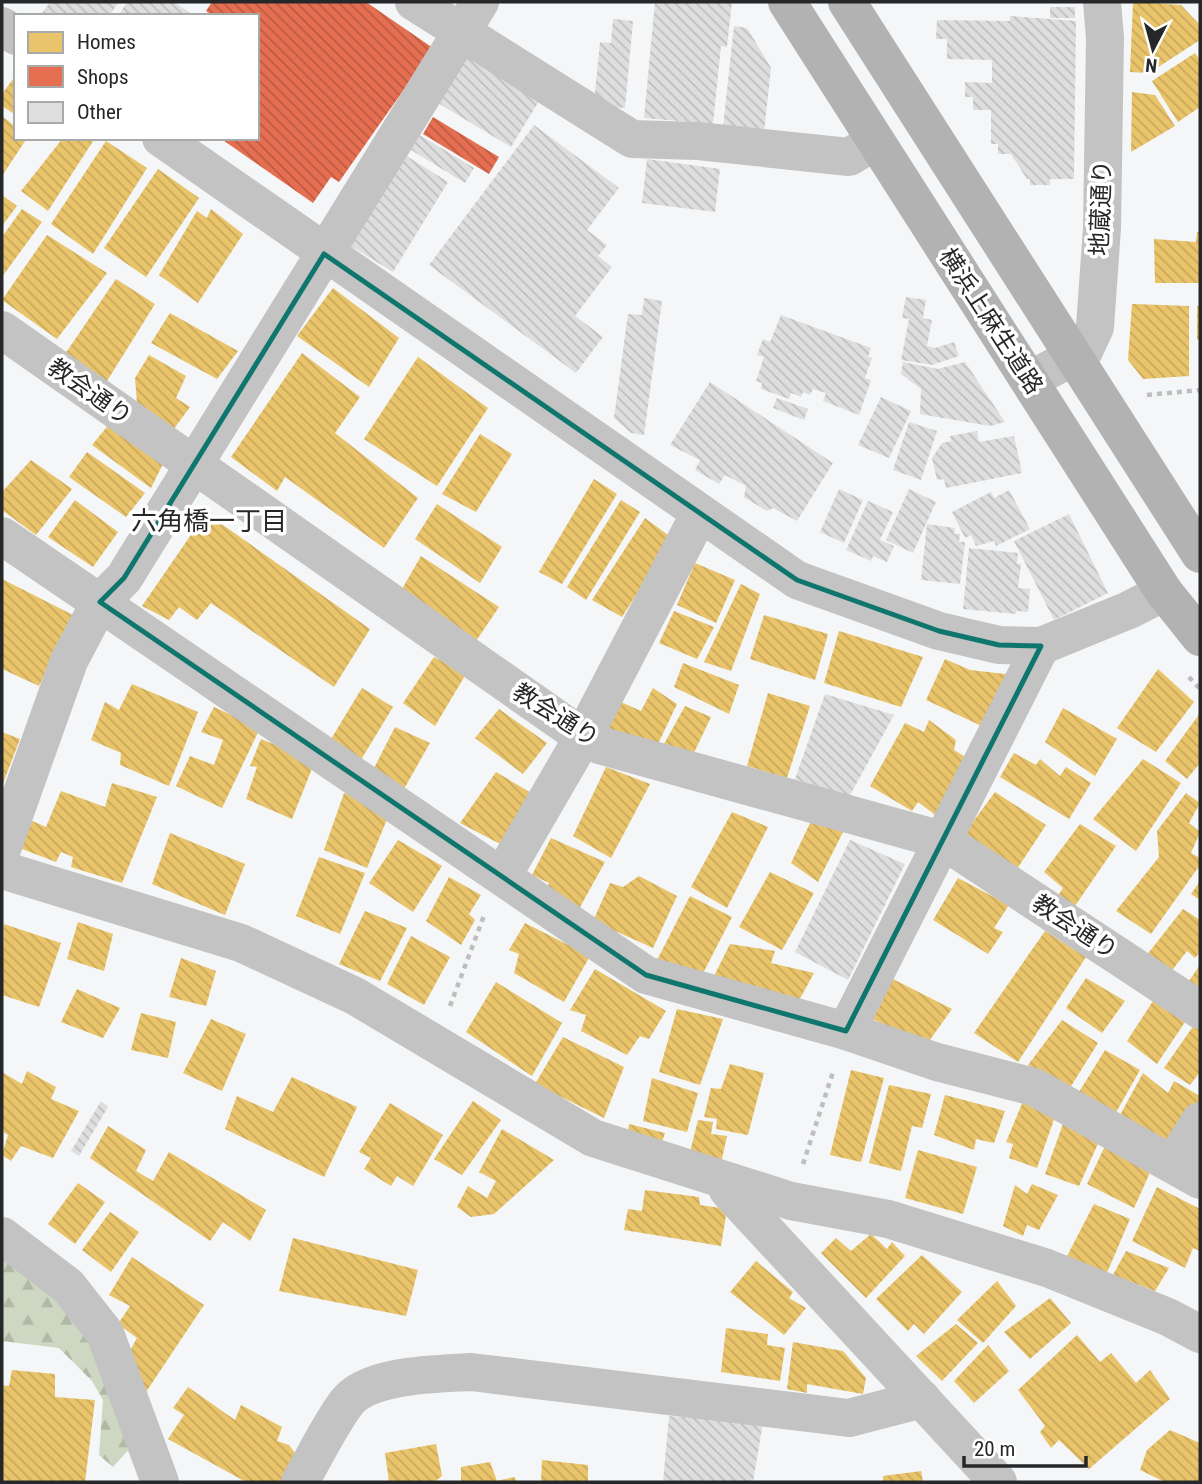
<svg xmlns="http://www.w3.org/2000/svg" width="1202" height="1484" viewBox="0 0 1202 1484" font-family="'Roboto Condensed','Noto Sans JP',sans-serif">
  <style>
    .forest { fill: url(#forest-firs) }
    .homes { fill: url(#homes-back-hatch) }
    .shops { fill: url(#shops-back-hatch) }
    .building { fill: url(#building-back-hatch) }
    .lines { fill: none; stroke-linecap: round; stroke-linejoin: round }
    .path { stroke: #bfbebf; stroke-width: 4.5; stroke-dasharray: 5 5; stroke-linecap: butt }
    .street { stroke: #c3c3c3; stroke-width: 38 }
    .primary { stroke: #b2b2b2; stroke-width: 38 }
    .marked { fill: none; stroke: #0f766e; stroke-width: 5; stroke-linejoin: round }
    .labels { text-anchor: middle; dominant-baseline: central; stroke-width: 7; stroke-linejoin: round; paint-order: stroke }
    .street-label { font-size: 24px; fill: #262728; stroke: #fff }
    .neighbourhood-label { font-size: 26px; fill: #262728; stroke: #fff }
  </style>
  <defs>
    <pattern id="forest-firs" width="22" height="20" patternUnits="userSpaceOnUse" patternTransform="scale(1.75)"><rect width="22" height="20" fill="#ced7c1"/><path d="M5 1l3.5 6h-7zM16 11l3.5 6h-7z" fill="#b1b9a6"/></pattern>
    <pattern id="homes-back-hatch" width="6" height="6" patternUnits="userSpaceOnUse" patternTransform="scale(1.75)"><rect width="6" height="6" fill="#e9c46a"/><path d="M-1 5l2 2M0 0l6 6M5-1l2 2" fill="none" stroke="#c8a85c"/></pattern>
    <pattern id="shops-back-hatch" width="6" height="6" patternUnits="userSpaceOnUse" patternTransform="scale(1.75)"><rect width="6" height="6" fill="#e76f51"/><path d="M-1 5l2 2M0 0l6 6M5-1l2 2" fill="none" stroke="#bb5b43"/></pattern>
    <pattern id="building-back-hatch" width="6" height="6" patternUnits="userSpaceOnUse" patternTransform="scale(1.75)"><rect width="6" height="6" fill="#dedede"/><path d="M-1 5l2 2M0 0l6 6M5-1l2 2" fill="none" stroke="#bebebe"/></pattern>
  </defs>
  <rect width="100%" height="100%" fill="#f5f6f7"/>
  <path class="forest" d="M 2,1250 L 79,1318 L 131,1447 L 113,1467 L 99,1455 L 103,1400 L 92,1381 L 59,1348 L 2,1341 Z"/>
  <g class="homes">
    <path d="M 1133,2 L 1181,5 L 1200,25 L 1200,40 L 1149,73 L 1130,72 Z"/>
    <path d="M 1195,53 L 1200,60 L 1200,107 L 1178,122 L 1152,81 Z"/>
    <path d="M 16,75 L 16,115 L 2,106 L 2,94 Z"/>
    <path d="M 1132,92 L 1155,95 L 1175,126 L 1131,152 Z"/>
    <path d="M 2,116 L 16,127 L 16,138 L 27,138 L 2,176 Z"/>
    <path d="M 63,138 L 95,138 L 48,211 L 21,191 Z"/>
    <path d="M 106,141 L 147,168 L 93,254 L 51,224 Z"/>
    <path d="M 158,169 L 199,198 L 146,277 L 104,248 Z"/>
    <path d="M 2,195 L 17,206 L 2,226 Z"/>
    <path d="M 22,209 L 42,222 L 2,277 L 2,237 Z"/>
    <path d="M 211,209 L 243,234 L 198,303 L 159,275 L 197,211 L 207,218 Z"/>
    <path d="M 1197,232 L 1200,232 L 1200,283 L 1155,283 L 1154,239 L 1196,242 Z"/>
    <path d="M 47,235 L 107,273 L 57,339 L 2,300 Z"/>
    <path d="M 116,279 L 155,304 L 107,381 L 65,354 Z"/>
    <path d="M 333,288 L 399,338 L 369,387 L 297,336 Z"/>
    <path d="M 1132,304 L 1189,306 L 1189,376 L 1143,379 L 1128,360 Z"/>
    <path d="M 1200,305 L 1200,339 L 1197,340 L 1197,306 Z"/>
    <path d="M 170,313 L 238,351 L 217,379 L 151,343 Z"/>
    <path d="M 302,353 L 360,397 L 335,433 L 418,498 L 384,548 L 285,477 L 277,491 L 231,457 Z"/>
    <path d="M 149,355 L 186,376 L 176,398 L 190,407 L 173,430 L 137,403 L 135,378 Z"/>
    <path d="M 418,357 L 488,408 L 437,486 L 364,439 Z"/>
    <path d="M 111,422 L 164,462 L 151,488 L 92,445 Z"/>
    <path d="M 480,434 L 512,454 L 476,512 L 442,494 Z"/>
    <path d="M 87,452 L 145,493 L 126,517 L 69,477 Z"/>
    <path d="M 31,460 L 72,489 L 36,535 L 2,510 L 2,492 Z"/>
    <path d="M 594,479 L 617,494 L 562,584 L 539,572 Z"/>
    <path d="M 75,500 L 118,532 L 93,567 L 48,537 Z"/>
    <path d="M 621,500 L 640,512 L 586,600 L 567,587 Z"/>
    <path d="M 437,504 L 502,547 L 480,583 L 415,539 Z"/>
    <path d="M 206,513 L 370,629 L 334,687 L 211,603 L 197,620 L 179,607 L 169,620 L 142,606 Z"/>
    <path d="M 645,518 L 672,538 L 622,617 L 592,600 Z"/>
    <path d="M 421,556 L 499,607 L 474,644 L 398,596 Z"/>
    <path d="M 695,563 L 735,580 L 716,623 L 677,605 Z"/>
    <path d="M 2,579 L 73,615 L 39,686 L 2,669 Z"/>
    <path d="M 741,584 L 760,594 L 731,671 L 704,662 Z"/>
    <path d="M 674,611 L 714,627 L 697,659 L 659,643 Z"/>
    <path d="M 764,615 L 828,634 L 815,680 L 750,659 Z"/>
    <path d="M 839,631 L 923,657 L 901,707 L 824,683 Z"/>
    <path d="M 434,657 L 466,674 L 435,726 L 403,703 Z"/>
    <path d="M 945,659 L 970,670 L 1014,675 L 986,728 L 926,700 Z"/>
    <path d="M 683,663 L 739,685 L 729,714 L 674,687 Z"/>
    <path d="M 1158,669 L 1194,702 L 1156,752 L 1117,728 Z"/>
    <path d="M 132,684 L 198,712 L 169,786 L 120,765 L 121,753 L 91,740 L 105,702 L 119,710 Z"/>
    <path d="M 362,688 L 393,707 L 359,763 L 328,744 Z"/>
    <path d="M 653,688 L 677,704 L 657,746 L 607,730 L 621,702 L 641,711 Z"/>
    <path d="M 768,693 L 810,706 L 787,778 L 747,766 Z"/>
    <path d="M 685,706 L 711,717 L 691,759 L 664,744 Z"/>
    <path d="M 214,707 L 260,728 L 222,808 L 176,786 L 190,756 L 214,765 L 223,740 L 201,732 Z"/>
    <path d="M 1063,708 L 1117,739 L 1095,776 L 1045,742 Z"/>
    <path d="M 499,709 L 547,743 L 523,774 L 475,738 Z"/>
    <path d="M 1200,713 L 1200,763 L 1187,779 L 1165,761 Z"/>
    <path d="M 929,720 L 956,740 L 954,750 L 967,758 L 938,817 L 918,802 L 912,811 L 870,786 L 905,723 L 924,732 Z"/>
    <path d="M 395,727 L 430,743 L 400,796 L 369,778 Z"/>
    <path d="M 2,732 L 20,739 L 2,786 Z"/>
    <path d="M 261,739 L 315,761 L 292,819 L 246,799 L 257,767 L 250,766 Z"/>
    <path d="M 1014,753 L 1036,765 L 1040,759 L 1060,776 L 1066,767 L 1091,783 L 1069,819 L 1000,777 Z"/>
    <path d="M 1143,759 L 1181,783 L 1136,851 L 1093,819 Z"/>
    <path d="M 606,767 L 650,784 L 611,858 L 573,836 Z"/>
    <path d="M 496,772 L 538,797 L 506,847 L 460,823 Z"/>
    <path d="M 112,783 L 157,797 L 122,883 L 71,867 L 73,857 L 61,852 L 56,862 L 22,849 L 30,820 L 46,827 L 61,791 L 105,807 Z"/>
    <path d="M 995,792 L 1046,825 L 1017,869 L 964,834 Z"/>
    <path d="M 344,793 L 390,812 L 367,868 L 324,850 Z"/>
    <path d="M 1186,793 L 1200,803 L 1189,823 L 1200,832 L 1191,853 L 1200,858 L 1200,865 L 1151,934 L 1116,911 L 1159,857 L 1157,831 Z"/>
    <path d="M 732,812 L 768,827 L 727,908 L 691,887 Z"/>
    <path d="M 811,821 L 843,832 L 818,882 L 791,863 Z"/>
    <path d="M 1080,824 L 1116,846 L 1075,906 L 1057,897 L 1063,888 L 1044,872 Z"/>
    <path d="M 170,833 L 245,864 L 225,915 L 152,884 Z"/>
    <path d="M 551,838 L 605,862 L 579,909 L 546,892 L 549,883 L 532,875 Z"/>
    <path d="M 398,840 L 442,866 L 413,912 L 369,883 Z"/>
    <path d="M 319,857 L 365,873 L 340,934 L 296,916 Z"/>
    <path d="M 770,872 L 814,893 L 782,950 L 739,927 Z"/>
    <path d="M 639,876 L 677,896 L 653,948 L 593,921 L 610,883 L 623,887 Z"/>
    <path d="M 449,877 L 481,895 L 469,914 L 475,920 L 461,945 L 426,921 Z"/>
    <path d="M 958,878 L 1009,905 L 994,928 L 1003,932 L 988,954 L 933,920 Z"/>
    <path d="M 1200,881 L 1200,900 L 1191,894 Z"/>
    <path d="M 690,896 L 732,917 L 699,981 L 657,960 Z"/>
    <path d="M 1183,909 L 1200,920 L 1200,952 L 1195,958 L 1187,951 L 1170,973 L 1146,956 Z"/>
    <path d="M 365,911 L 407,928 L 380,981 L 339,964 Z"/>
    <path d="M 78,922 L 113,934 L 104,971 L 67,959 Z"/>
    <path d="M 525,923 L 590,956 L 564,1002 L 514,973 L 519,954 L 509,950 Z"/>
    <path d="M 4,924 L 61,943 L 39,1007 L 2,995 Z"/>
    <path d="M 1045,931 L 1086,957 L 1018,1062 L 974,1033 Z"/>
    <path d="M 411,936 L 450,957 L 424,1005 L 387,984 Z"/>
    <path d="M 730,944 L 775,951 L 771,963 L 814,973 L 796,1006 L 712,980 Z"/>
    <path d="M 181,958 L 216,971 L 206,1006 L 169,997 Z"/>
    <path d="M 1200,965 L 1200,995 L 1186,985 Z"/>
    <path d="M 595,969 L 666,1011 L 649,1039 L 640,1036 L 627,1055 L 581,1031 L 586,1015 L 570,1010 Z"/>
    <path d="M 891,978 L 952,1009 L 927,1044 L 870,1018 Z"/>
    <path d="M 1086,978 L 1125,1001 L 1102,1033 L 1066,1008 Z"/>
    <path d="M 496,982 L 562,1023 L 532,1076 L 466,1032 Z"/>
    <path d="M 77,989 L 120,1008 L 103,1038 L 61,1022 Z"/>
    <path d="M 1153,1001 L 1185,1022 L 1157,1064 L 1127,1041 Z"/>
    <path d="M 677,1009 L 723,1019 L 700,1085 L 659,1072 Z"/>
    <path d="M 141,1013 L 176,1022 L 168,1058 L 131,1050 Z"/>
    <path d="M 211,1019 L 246,1034 L 222,1091 L 183,1073 Z"/>
    <path d="M 1062,1020 L 1098,1043 L 1068,1091 L 1028,1065 Z"/>
    <path d="M 1194,1025 L 1200,1030 L 1200,1072 L 1190,1085 L 1164,1068 Z"/>
    <path d="M 563,1037 L 624,1067 L 604,1118 L 535,1084 Z"/>
    <path d="M 1105,1050 L 1140,1070 L 1114,1116 L 1079,1092 Z"/>
    <path d="M 730,1064 L 764,1073 L 748,1135 L 716,1129 L 717,1119 L 704,1117 L 711,1088 L 721,1089 Z"/>
    <path d="M 851,1070 L 884,1078 L 861,1162 L 830,1155 Z"/>
    <path d="M 27,1071 L 56,1087 L 51,1099 L 79,1111 L 53,1158 L 21,1146 L 11,1161 L 2,1155 L 8,1135 L 2,1131 L 2,1072 L 22,1084 Z"/>
    <path d="M 1143,1073 L 1168,1093 L 1174,1081 L 1200,1096 L 1200,1101 L 1168,1149 L 1120,1115 Z"/>
    <path d="M 292,1077 L 357,1107 L 324,1177 L 225,1129 L 237,1096 L 273,1112 Z"/>
    <path d="M 652,1078 L 698,1093 L 687,1132 L 643,1121 Z"/>
    <path d="M 889,1085 L 931,1094 L 922,1128 L 912,1126 L 901,1171 L 869,1163 Z"/>
    <path d="M 945,1095 L 1005,1111 L 994,1143 L 976,1139 L 974,1150 L 934,1135 Z"/>
    <path d="M 1024,1099 L 1058,1108 L 1037,1168 L 1009,1158 L 1013,1144 L 1006,1142 Z"/>
    <path d="M 473,1101 L 501,1120 L 462,1175 L 434,1159 Z"/>
    <path d="M 390,1103 L 443,1135 L 413,1186 L 397,1176 L 391,1186 L 364,1169 L 371,1158 L 359,1152 Z"/>
    <path d="M 698,1120 L 713,1122 L 711,1134 L 727,1136 L 721,1163 L 690,1152 Z"/>
    <path d="M 629,1124 L 665,1133 L 660,1148 L 627,1139 Z"/>
    <path d="M 1063,1124 L 1101,1137 L 1079,1186 L 1045,1174 Z"/>
    <path d="M 108,1126 L 146,1150 L 136,1171 L 153,1181 L 169,1152 L 266,1210 L 250,1241 L 223,1222 L 210,1241 L 90,1158 Z"/>
    <path d="M 502,1129 L 554,1160 L 494,1214 L 471,1217 L 457,1207 L 468,1186 L 487,1198 L 496,1181 L 479,1172 Z"/>
    <path d="M 1105,1146 L 1153,1166 L 1134,1208 L 1087,1184 Z"/>
    <path d="M 918,1150 L 977,1167 L 963,1214 L 905,1198 Z"/>
    <path d="M 78,1183 L 105,1202 L 75,1244 L 48,1224 Z"/>
    <path d="M 1032,1184 L 1058,1195 L 1039,1230 L 1027,1225 L 1023,1236 L 1003,1226 L 1015,1185 L 1027,1194 Z"/>
    <path d="M 1157,1187 L 1200,1209 L 1200,1251 L 1193,1248 L 1185,1268 L 1132,1241 Z"/>
    <path d="M 645,1190 L 699,1197 L 700,1205 L 727,1209 L 721,1246 L 624,1230 L 628,1209 L 642,1211 Z"/>
    <path d="M 1094,1204 L 1130,1219 L 1106,1275 L 1065,1260 Z"/>
    <path d="M 110,1212 L 139,1232 L 111,1272 L 82,1250 Z"/>
    <path d="M 871,1234 L 887,1249 L 892,1242 L 905,1256 L 866,1298 L 821,1253 L 836,1238 L 851,1251 Z"/>
    <path d="M 293,1238 L 418,1270 L 406,1316 L 279,1291 Z"/>
    <path d="M 1126,1251 L 1169,1268 L 1155,1291 L 1113,1275 Z"/>
    <path d="M 922,1255 L 962,1292 L 924,1334 L 914,1324 L 908,1331 L 876,1299 Z"/>
    <path d="M 132,1257 L 204,1305 L 142,1398 L 127,1356 L 137,1338 L 118,1324 L 130,1306 L 109,1295 Z"/>
    <path d="M 756,1261 L 793,1292 L 789,1298 L 806,1308 L 784,1335 L 730,1292 Z"/>
    <path d="M 997,1281 L 1016,1306 L 983,1343 L 957,1320 Z"/>
    <path d="M 1050,1298 L 1071,1323 L 1030,1359 L 1004,1332 Z"/>
    <path d="M 956,1324 L 978,1343 L 942,1381 L 916,1356 Z"/>
    <path d="M 726,1328 L 768,1334 L 767,1345 L 785,1348 L 780,1381 L 721,1372 Z"/>
    <path d="M 1077,1335 L 1100,1362 L 1111,1353 L 1136,1383 L 1150,1370 L 1170,1399 L 1089,1469 L 1059,1440 L 1051,1448 L 1040,1432 L 1045,1426 L 1018,1390 Z"/>
    <path d="M 793,1342 L 843,1351 L 866,1378 L 863,1394 L 807,1384 L 807,1393 L 787,1389 Z"/>
    <path d="M 988,1345 L 1009,1371 L 974,1403 L 954,1381 Z"/>
    <path d="M 12,1370 L 55,1374 L 55,1397 L 95,1400 L 85,1482 L 2,1482 L 2,1385 L 9,1386 Z"/>
    <path d="M 188,1387 L 235,1420 L 241,1405 L 282,1427 L 277,1441 L 289,1445 L 298,1457 L 281,1482 L 246,1482 L 168,1439 L 184,1415 L 173,1408 Z"/>
    <path d="M 1170,1430 L 1200,1443 L 1200,1482 L 1165,1482 L 1140,1470 L 1147,1450 Z"/>
    <path d="M 436,1444 L 442,1476 L 434,1482 L 389,1482 L 385,1453 Z"/>
    <path d="M 542,1460 L 588,1465 L 588,1482 L 541,1482 Z"/>
    <path d="M 490,1462 L 497,1481 L 515,1477 L 516,1482 L 461,1482 L 461,1467 Z"/>
    <path d="M 921,1471 L 923,1482 L 883,1482 L 883,1476 Z"/>
  </g>
  <g class="shops">
    <path d="M 212,2 L 366,2 L 433,48 L 339,182 L 331,177 L 313,203 L 220,138 L 257,138 L 257,16 L 213,16 L 206,11 Z"/>
    <path d="M 433,117 L 499,157 L 489,174 L 423,134 Z"/>
  </g>
  <g class="building">
    <path d="M 50,2 L 119,2 L 109,16 L 40,16 Z"/>
    <path d="M 127,2 L 174,2 L 195,16 L 118,16 Z"/>
    <path d="M 655,2 L 732,2 L 727,47 L 721,46 L 713,124 L 644,118 Z"/>
    <rect x="1050" y="7" width="25" height="11"/>
    <path d="M 1010,16 L 1076,21 L 1074,179 L 1050,179 L 1050,185 L 1030,185 L 1030,179 L 1027,179 L 1011,154 L 998,154 L 998,144 L 991,144 L 991,110 L 973,110 L 973,97 L 965,97 L 965,82 L 992,83 L 992,60 L 947,59 L 947,39 L 936,39 L 937,20 L 1010,21 Z"/>
    <path d="M 613,19 L 633,21 L 625,108 L 600,106 L 594,102 L 600,42 L 611,43 Z"/>
    <path d="M 734,26 L 747,28 L 771,68 L 764,132 L 723,127 Z"/>
    <path d="M 468,53 L 541,98 L 511,147 L 438,103 Z"/>
    <path d="M 534,125 L 619,188 L 587,230 L 607,245 L 598,256 L 612,267 L 575,316 L 603,337 L 576,373 L 429,265 Z"/>
    <path d="M 420,135 L 474,168 L 465,183 L 411,150 Z"/>
    <path d="M 405,155 L 448,182 L 393,272 L 349,245 Z"/>
    <path d="M 647,159 L 720,169 L 715,212 L 642,203 Z"/>
    <path d="M 906,297 L 926,300 L 923,318 L 932,320 L 927,346 L 935,348 L 954,342 L 959,356 L 932,365 L 901,360 L 909,319 L 902,318 Z"/>
    <path d="M 644,298 L 662,301 L 644,435 L 631,433 L 614,418 L 628,314 L 642,315 Z"/>
    <path d="M 781,315 L 871,348 L 868,357 L 872,358 L 865,378 L 871,380 L 859,415 L 823,401 L 826,393 L 813,389 L 810,395 L 803,392 L 801,397 L 791,393 L 789,399 L 761,389 L 762,383 L 756,381 L 764,357 L 757,355 L 763,339 L 770,342 Z"/>
    <path d="M 903,362 L 938,369 L 965,362 L 1005,422 L 990,426 L 920,414 L 921,389 L 901,374 Z"/>
    <path d="M 710,382 L 833,463 L 797,521 L 773,508 L 767,511 L 744,497 L 746,486 L 725,475 L 719,484 L 695,470 L 700,460 L 670,445 Z"/>
    <path d="M 881,397 L 911,411 L 889,458 L 858,445 Z"/>
    <path d="M 777,398 L 808,409 L 804,420 L 773,408 Z"/>
    <path d="M 909,422 L 937,431 L 921,480 L 893,470 Z"/>
    <path d="M 977,431 L 979,442 L 1014,436 L 1022,473 L 946,488 L 944,479 L 937,480 L 932,458 L 942,443 L 951,441 L 950,436 Z"/>
    <path d="M 839,489 L 863,500 L 844,543 L 820,532 Z"/>
    <path d="M 909,489 L 936,502 L 913,553 L 886,540 Z"/>
    <path d="M 1009,490 L 1030,529 L 996,546 L 994,541 L 976,546 L 971,535 L 965,538 L 952,512 L 991,492 L 994,498 Z"/>
    <path d="M 868,501 L 893,512 L 880,540 L 894,546 L 887,562 L 873,556 L 871,561 L 846,550 Z"/>
    <path d="M 1069,514 L 1108,593 L 1054,620 L 1014,541 Z"/>
    <path d="M 927,524 L 955,528 L 954,534 L 960,534 L 959,542 L 965,542 L 960,584 L 921,580 Z"/>
    <path d="M 969,548 L 1018,553 L 1017,564 L 1021,564 L 1018,588 L 1030,589 L 1028,612 L 1016,611 L 1016,614 L 963,609 Z"/>
    <path d="M 825,694 L 894,715 L 849,797 L 795,779 Z"/>
    <path d="M 850,840 L 905,864 L 848,980 L 795,952 Z"/>
    <path d="M 101,1101 L 108,1107 L 79,1156 L 71,1151 Z"/>
    <path d="M 669,1416 L 763,1422 L 753,1482 L 663,1482 Z"/>
  </g>
  <g class="lines">
    <g class="path">
      <path d="M 1147,395 L 1200,390"/>
      <path d="M 1189,677 L 1200,689"/>
      <path d="M 450,1006 L 485,913"/>
      <path d="M 803,1164 L 834,1069"/>
    </g>
    <g class="street">
      <path d="M 414,2 L 632,139 L 698,141 L 849,157 L 875,141"/>
      <path d="M 2,26 L 16,36"/>
      <path d="M 161,138 L 797,580 L 939,631 L 999,645 L 1041,646 L 1129,610 L 1164,592"/>
      <path d="M 2,330 L 583,737 L 599,745 L 942,840 L 1200,1010"/>
      <path d="M 1030,380 L 1084,351 L 1095,327 L 1102,228 L 1105,38 L 1102,2"/>
      <path d="M 2,536 L 646,975 L 846,1031 L 937,1062 L 1034,1087 L 1200,1180"/>
      <path d="M 2,849 L 69,661 L 100,602 L 124,578 L 480,2"/>
      <path d="M 2,870 L 241,943 L 355,996 L 593,1138 L 791,1201 L 888,1219 L 1047,1268 L 1168,1317 L 1200,1334"/>
      <path d="M 503,875 L 583,737 L 700,513"/>
      <path d="M 846,1031 L 1041,646"/>
      <path d="M 1173,1164 L 1200,1121"/>
      <path d="M 729,1183 L 728,1190 L 998,1482"/>
      <path d="M 2,1236 L 68,1286 L 105,1333 L 160,1482"/>
      <path d="M 300,1482 C 315,1456 329,1426 347,1402 C 369,1374 438,1374 471,1372 L 849,1418 L 922,1399"/>
    </g>
    <g class="primary">
      <path d="M 787,2 L 1164,592 L 1200,637"/>
      <path d="M 847,2 L 1200,554"/>
    </g>
  </g>
  <path class="marked" d="M 324,254 L 797,580 L 939,631 L 999,645 L 1041,646 L 846,1031 L 646,975 L 100,602 L 124,578 Z"/>
  <g class="labels">
    <g class="street-label">
      <text transform="translate(1101 208) rotate(-88)">地蔵通り</text>
      <text transform="translate(991 321) rotate(57)">横浜上麻生道路</text>
      <text transform="translate(90 392) rotate(35)">教会通り</text>
      <text transform="translate(556 715) rotate(32)">教会通り</text>
      <text transform="translate(1075 927) rotate(33)">教会通り</text>
    </g>
    <g class="neighbourhood-label">
      <text x="209" y="521">六角橋一丁目</text>
    </g>
  </g>
  <rect width="1202" height="1484" fill="none" stroke="#262728" stroke-width="7"/>
  <rect x="14" y="14" width="245" height="126" fill="#ffffff" stroke="#a8a9a9" stroke-width="2"/>
  <rect x="28" y="32" width="35" height="21" fill="#e9c46a" stroke="#a8a9a9" stroke-width="2"/>
  <text x="77" y="49" font-size="21" fill="#262728">Homes</text>
  <rect x="28" y="66" width="35" height="21" fill="#e76f51" stroke="#a8a9a9" stroke-width="2"/>
  <text x="77" y="84" font-size="21" fill="#262728">Shops</text>
  <rect x="28" y="102" width="35" height="21" fill="#dedede" stroke="#a8a9a9" stroke-width="2"/>
  <text x="77" y="119" font-size="21" fill="#262728">Other</text>
  <g transform="translate(1153 49) rotate(186)" stroke="#ffffff" stroke-width="5" paint-order="stroke">
  <path d="M0-5L12 26L0 18L-12 26Z" fill="#262728"/>
  <text y="-10" font-size="19" font-weight="bold" text-anchor="middle" fill="#262728">N</text>
  </g>
  <path d="M964 1456v10h122v-10" fill="none" stroke="#262728" stroke-width="3.5"/>
  <text x="974" y="1456" font-size="21" fill="#262728" stroke="#ffffff" stroke-width="5" paint-order="stroke">20 m</text>
</svg>
